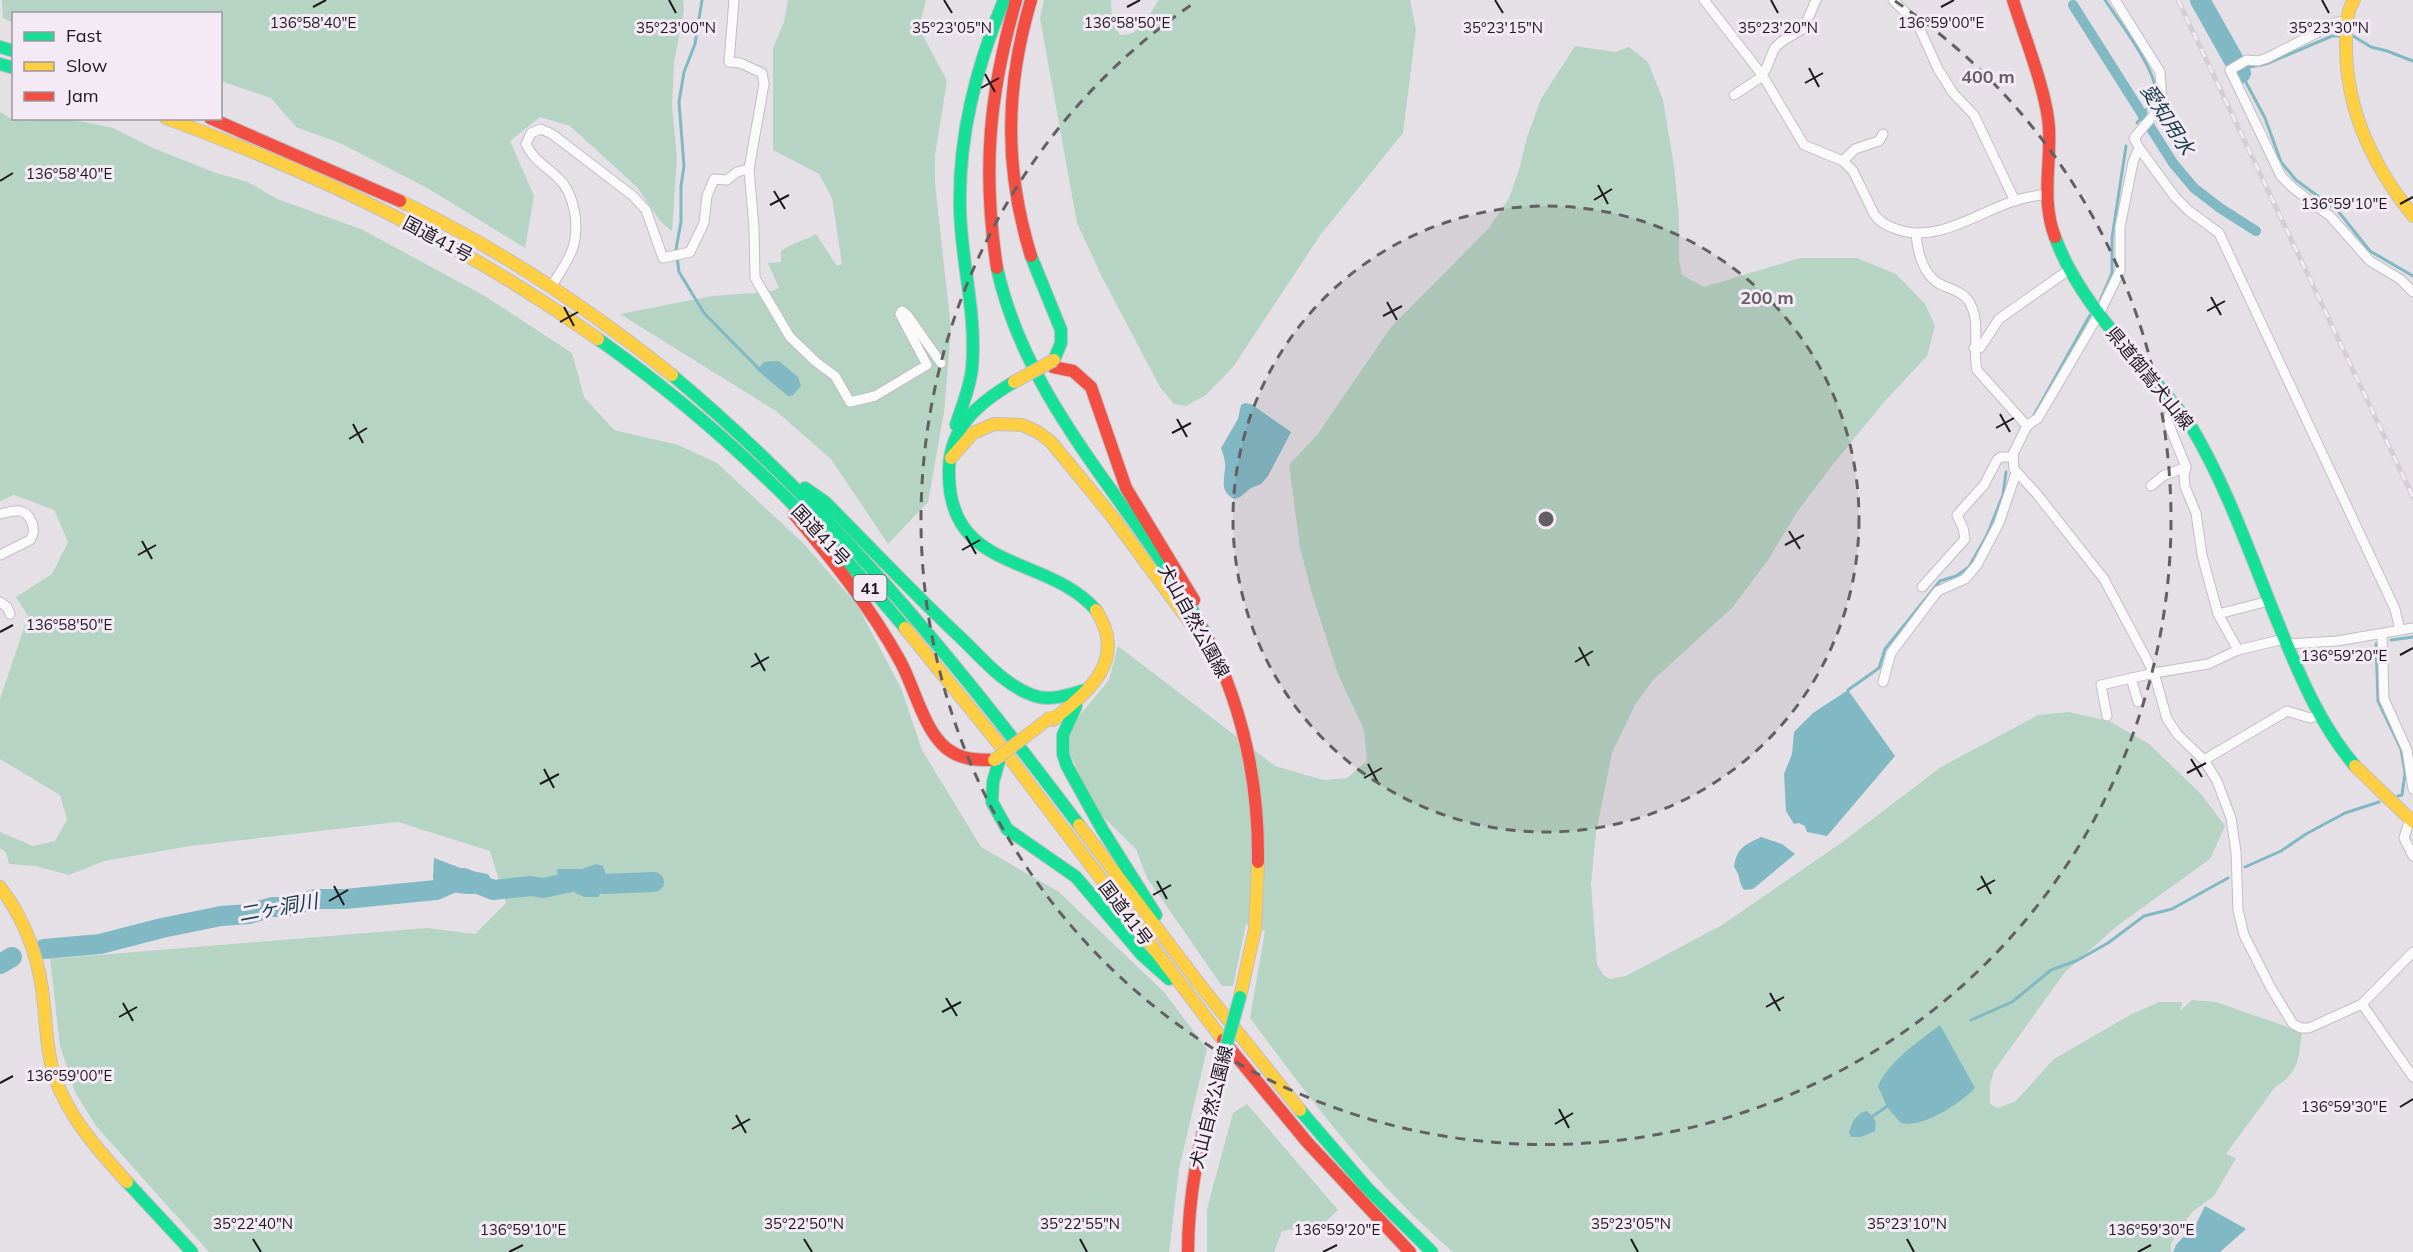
<svg xmlns="http://www.w3.org/2000/svg" width="2413" height="1252" viewBox="0 0 2413 1252" font-family="Mulish,'Noto Sans JP',sans-serif">
  <style>
    .green { fill: #b5d4c3 }
    .water { fill: #80b8c4 }
    .lines { fill: none; stroke-linecap: round; stroke-linejoin: round }
    .stream { stroke: #80b8c4; stroke-width: 3 }
    .canal { stroke: #80b8c4; stroke-width: 10 }
    .river { stroke: #80b8c4; stroke-width: 20 }
    .street-casing { stroke: #c2bec3; stroke-width: 11 }
    .fast-casing { stroke: #c2bec3; stroke-width: 14 }
    .slow-casing { stroke: #c2bec3; stroke-width: 14 }
    .jam-casing { stroke: #c2bec3; stroke-width: 14 }
    .street { stroke: #fbfafb; stroke-width: 9 }
    .fast { stroke: #16e098; stroke-width: 12 }
    .slow { stroke: #ffcf43; stroke-width: 12 }
    .jam { stroke: #f24e42; stroke-width: 12 }
    .rail-casing { stroke: #d1cfd1; stroke-width: 5 }
    .rail { stroke: #f3eaf5; stroke-width: 3; stroke-dasharray: 9; stroke-linecap: butt }
    .fast-bridge-casing { stroke: #c2bec3; stroke-width: 14; stroke-linecap: butt }
    .slow-bridge-casing { stroke: #c2bec3; stroke-width: 14; stroke-linecap: butt }
    .fast-bridge { stroke: #16e098; stroke-width: 12 }
    .slow-bridge { stroke: #ffcf43; stroke-width: 12 }
    .ticks { fill: none; stroke: #1d191d; stroke-width: 2 }
    .ring { fill: none; stroke: #635f63; stroke-width: 3; stroke-dasharray: 10 8 }
    .labels { text-anchor: middle; dominant-baseline: central; stroke-width: 6; stroke-linejoin: round; paint-order: stroke }
    .shield { fill: #f3eaf5; stroke: #5d585e; stroke-width: 1.5 }
    .shield-label { font-size: 16px; font-weight: bold; fill: #1d191d }
    .street-label { font-size: 18px; fill: #1d191d; stroke: #f3eaf5 }
    .water-label { font-size: 20px; font-style: italic; fill: #163d44; stroke: #f3eaf5 }
    .ticks-label { font-size: 15px; text-anchor: middle; fill: #1d191d; stroke: #f3eaf5; stroke-width: 6; stroke-linejoin: round; paint-order: stroke }
    .centre { fill: #635f63; stroke: #f3eaf5; stroke-width: 3 }
    .ring-label { font-size: 18px; text-anchor: middle; font-weight: bold; fill: #635f63; stroke: #f3eaf5; stroke-width: 6; stroke-linejoin: round; paint-order: stroke }
  </style>
  <rect width="100%" height="100%" fill="#e5e0e5"/>
  <g class="green">
    <path d="M 2,0 L 683,0 L 684,10 L 674,62 L 672,106 L 677,159 L 672,231 L 661,222 L 637,187 L 570,126 L 540,117 L 510,141 L 534,196 L 525,248 L 429,189 L 342,144 L 296,127 L 271,98 L 221,81 L 220,14 L 14,14 L 13,23 L 3,18 Z"/>
    <path d="M 788,0 L 926,0 L 919,28 L 947,81 L 935,155 L 935,183 L 951,329 L 944,412 L 928,502 L 888,544 L 831,459 L 776,411 L 620,314 L 712,296 L 768,292 L 779,288 L 768,263 L 781,262 L 781,251 C 792,243 804,241 816,234 L 837,266 L 842,264 L 832,198 L 819,174 L 773,150 L 773,48 L 784,22 Z"/>
    <path d="M 1044,0 L 1111,0 L 1112,20 L 1120,35 C 1140,37 1149,14 1159,0 L 1410,0 L 1416,30 L 1403,133 L 1321,234 L 1233,367 L 1206,395 L 1186,406 L 1174,404 L 1160,387 L 1102,277 L 1077,223 L 1040,18 Z"/>
    <path d="M 1575,46 L 1615,52 L 1629,47 L 1648,62 L 1663,100 L 1674,166 L 1679,216 L 1679,259 L 1682,275 L 1704,287 L 1800,258 L 1857,258 L 1896,274 L 1925,304 L 1935,326 L 1927,356 L 1885,401 L 1834,463 L 1797,512 L 1768,560 L 1732,608 L 1653,680 L 1635,705 L 1612,753 L 1596,833 L 1591,884 L 1597,964 L 1603,975 L 1610,979 L 1626,976 L 1722,925 L 1841,843 L 1941,767 L 2038,715 L 2069,712 L 2109,721 L 2149,744 L 2201,794 L 2225,826 L 2210,859 L 2117,926 L 2065,972 L 1994,1071 L 1990,1084 L 1990,1104 L 1998,1108 L 2016,1101 L 2054,1059 L 2130,1015 L 2159,1002 L 2182,1002 L 2180,1011 L 2192,1000 L 2216,1002 L 2302,1032 C 2298,1059 2300,1072 2275,1087 L 2226,1154 L 2236,1158 L 2214,1196 L 2192,1212 L 2171,1243 L 2171,1252 L 1453,1252 C 1371,1181 1314,1104 1250,1018 L 1265,931 L 1246,924 L 1233,986 L 1222,986 L 1147,878 L 1136,849 L 1094,808 L 1068,748 L 1074,722 L 1109,680 L 1118,646 L 1275,766 L 1323,780 L 1347,778 L 1367,761 L 1364,730 L 1338,674 L 1312,594 L 1300,548 L 1289,465 L 1317,435 L 1391,327 L 1489,228 L 1509,198 L 1519,170 L 1527,137 L 1541,99 Z"/>
    <path d="M 0,112 L 15,121 L 70,119 L 113,128 L 153,148 L 216,173 L 248,182 L 277,199 L 361,229 L 483,295 L 572,353 L 584,397 L 614,430 L 678,445 L 717,463 L 804,544 L 857,605 L 901,688 L 922,750 L 981,847 L 1059,892 L 1164,992 L 1207,1049 L 1179,1169 L 1169,1252 L 209,1252 L 96,1126 L 75,1092 L 60,1046 L 50,959 L 427,928 L 475,934 L 506,903 L 490,851 L 398,822 L 190,846 L 104,861 L 69,875 L 35,866 L 9,864 L 6,852 L 0,848 L 0,832 L 33,846 L 55,841 L 67,820 L 60,795 L 0,759 L 0,699 L 28,616 L 16,597 L 52,574 L 68,542 L 54,510 L 14,495 L 0,501 Z"/>
    <path d="M 1247,1104 L 1338,1210 L 1322,1225 L 1282,1231 L 1274,1252 L 1207,1252 L 1207,1209 L 1233,1113 Z"/>
  </g>
  <g class="water">
    <path d="M 779,361 L 798,377 L 801,386 L 793,395 L 788,396 L 757,370 L 764,362 Z"/>
    <path d="M 1245,403 L 1251,404 L 1291,432 L 1268,476 L 1261,484 L 1251,488 L 1240,497 L 1234,499 C 1220,491 1224,482 1225,468 C 1226,461 1223,454 1221,448 L 1238,419 L 1241,405 Z"/>
    <path d="M 1848,690 L 1895,756 L 1827,836 L 1807,832 L 1805,826 L 1799,823 L 1794,824 L 1786,811 L 1784,774 L 1792,754 L 1794,732 L 1813,713 Z"/>
    <path d="M 1761,837 L 1782,844 L 1795,854 L 1753,889 L 1744,890 C 1738,882 1741,876 1734,867 C 1737,847 1745,845 1761,837 Z"/>
    <path d="M 434,858 L 466,870 L 488,874 L 490,877 L 488,889 C 475,899 442,893 433,879 Z"/>
    <path d="M 596,864 L 603,866 C 608,876 605,888 598,897 L 584,897 L 559,885 L 557,869 L 582,869 Z"/>
    <path d="M 1940,1025 L 1975,1088 C 1959,1104 1924,1128 1901,1123 L 1887,1107 L 1878,1086 C 1889,1061 1918,1042 1940,1025 Z"/>
    <path d="M 1867,1111 C 1874,1117 1877,1121 1875,1131 L 1861,1137 L 1851,1137 L 1849,1133 C 1852,1122 1855,1114 1867,1111 Z"/>
    <path d="M 2205,1206 L 2246,1229 L 2220,1252 L 2173,1252 L 2176,1245 L 2197,1222 Z"/>
  </g>
  <g class="lines">
    <g class="stream">
      <path d="M 702,0 L 695,44 L 684,72 L 679,102 L 684,166 L 681,186 L 681,222 L 676,249 L 679,272 L 704,313 L 758,368"/>
      <path d="M 2105,0 C 2120,23 2158,71 2156,96"/>
      <path d="M 2342,36 L 2332,36 L 2266,64 L 2250,67 L 2241,73 L 2265,118 L 2281,162 L 2296,180 L 2338,211 L 2370,251 L 2413,276"/>
      <path d="M 2349,36 L 2353,36 L 2371,47 L 2387,51 L 2413,61"/>
      <path d="M 2137,123 L 2149,106"/>
      <path d="M 2100,301 L 2112,273 L 2112,238 L 2126,146"/>
      <path d="M 2033,417 L 2090,315"/>
      <path d="M 2391,640 L 2413,637"/>
      <path d="M 2376,644 L 2378,701 L 2401,749 L 2405,773 L 2402,795 L 2398,796"/>
      <path d="M 1848,690 L 1879,668 L 1885,649 L 1940,581 L 1956,576 L 1969,567 L 1987,535 L 2003,495 L 2006,472"/>
      <path d="M 2245,867 L 2281,851 L 2306,834 L 2345,813 L 2379,802"/>
      <path d="M 1971,1020 L 2012,1002 L 2051,970 L 2076,961 L 2108,943 L 2144,916 L 2172,909 L 2228,878"/>
      <path d="M 1873,1116 L 1889,1105"/>
    </g>
    <path class="canal" d="M 2073,5 L 2173,163 L 2194,188 L 2220,208 L 2256,231"/>
    <g class="river">
      <path d="M 2200,0 L 2241,73"/>
      <path d="M 44,949 L 100,944 L 162,928 L 221,916 L 249,914 L 272,907 L 286,907 L 316,899 L 345,899 L 436,890 L 464,878 L 493,890 L 531,886 L 543,888 L 586,879 L 604,884 L 654,882"/>
      <path d="M 0,964 L 12,957"/>
    </g>
    <g class="street-casing">
      <g id="street">
        <path d="M 734,0 L 729,62 L 740,63 L 762,73 L 764,84 L 749,169 L 754,228 L 755,278 L 790,337 L 816,362 L 835,376 L 850,402 L 875,396 L 927,365 L 900,314 L 902,311 L 908,316 L 941,363"/>
        <path d="M 1704,0 L 1763,76 L 1804,145 L 1843,161 L 1853,171 L 1874,214 C 1879,222 1887,226 1896,229 C 1937,244 1976,213 2014,201 C 2025,197 2036,196 2046,194"/>
        <path d="M 1893,0 L 1918,25 L 1938,69 L 1953,93 L 1974,115 L 2015,201"/>
        <path d="M 2347,21 L 2338,22 L 2267,58 L 2258,61 L 2247,60 L 2230,70 L 2281,176 L 2293,188 L 2330,216 L 2370,261 L 2400,279 L 2413,292"/>
        <path d="M 1761,74 L 1766,69 L 1774,49 L 1781,42 L 1804,28 L 1816,0"/>
        <path d="M 1734,95 L 1763,76"/>
        <path d="M 2139,148 L 2175,197 L 2189,211 L 2219,233 L 2395,609 L 2400,630"/>
        <path d="M 1843,161 L 1855,149 L 1879,141 L 1883,134"/>
        <path d="M 1916,235 C 1918,255 1924,278 1944,286 C 1953,289 1963,293 1968,300 C 1982,320 1972,349 1977,370 L 2027,426 L 2013,454 L 2014,469 L 2036,493 L 2104,579 L 2154,673 L 2167,719 L 2178,735 L 2204,760 L 2217,781 L 2231,818 L 2236,852 L 2238,910 L 2244,935 L 2271,988 L 2293,1024 L 2301,1028 L 2309,1028 L 2362,1004 L 2413,952"/>
        <path d="M 552,286 C 559,273 571,258 574,244 C 579,224 574,192 558,178 C 546,166 533,160 526,144 L 531,133 L 541,129 L 552,134 L 633,196 L 646,210 L 663,258 L 690,252 L 704,223 L 707,196 L 714,179 L 727,180 L 737,172 L 749,169"/>
        <path d="M 1974,348 L 1980,348 L 1999,319 L 2070,269"/>
        <path d="M 2176,408 L 2169,416 L 2169,425 L 2186,467 L 2184,476 L 2185,487 L 2196,513 L 2202,555 L 2218,614 L 2238,650"/>
        <path d="M 2027,426 L 2038,418 L 2099,314 L 2120,271 L 2120,227 L 2133,162 L 2139,148 L 2134,138 L 2158,110 L 2162,99 L 2160,72 L 2115,0"/>
        <path d="M 2151,486 L 2163,476 L 2186,467"/>
        <path d="M 0,514 C 6,513 14,510 20,511 C 32,514 37,531 30,540 L 0,555"/>
        <path d="M 1922,587 L 1965,539 L 1963,528 L 1957,515 L 1984,485 L 1997,460 L 2001,457 L 2013,457"/>
        <path d="M 0,602 L 7,607 L 10,614"/>
        <path d="M 2218,614 L 2269,601"/>
        <path d="M 2382,634 L 2384,699 L 2407,750 L 2413,789"/>
        <path d="M 2286,644 L 2337,641 L 2413,628"/>
        <path d="M 2131,678 L 2138,702"/>
        <path d="M 1883,682 L 1891,653 L 1931,600 L 1938,591 L 1965,579 L 1977,565 L 1999,523 L 2016,473"/>
        <path d="M 2107,716 L 2101,685 L 2154,673 L 2208,664 L 2238,650 L 2284,639"/>
        <path d="M 2204,760 L 2287,711 L 2310,718 L 2319,715"/>
        <path d="M 2410,819 L 2404,838 L 2413,856"/>
        <path d="M 2362,1004 L 2413,1077"/>
      </g>
    </g>
    <g class="fast-casing">
      <g id="fast">
        <path d="M 0,47 L 14,51"/>
        <path d="M 0,64 L 14,68"/>
        <path d="M 2055,237 C 2075,293 2120,340 2158,385 C 2169,399 2183,413 2192,428 C 2230,492 2254,566 2283,635 C 2302,681 2322,727 2355,766"/>
        <path d="M 1031,256 L 1061,330 L 1061,343 L 1054,360"/>
        <path d="M 997,268 C 1028,410 1138,507 1204,631"/>
        <path d="M 598,339 C 713,420 815,519 905,628"/>
        <path d="M 672,375 C 830,507 956,661 1079,825"/>
        <path d="M 1014,382 C 980,402 950,426 949,469 C 946,574 1046,553 1096,610"/>
        <path d="M 956,425 C 962,406 970,388 972,368 C 977,314 961,262 960,209 C 958,136 976,67 1004,0"/>
        <path d="M 805,488 L 825,502 C 870,547 914,594 961,638 C 982,658 1003,684 1032,695 C 1049,702 1068,695 1085,690"/>
        <path d="M 1076,706 L 1063,735 L 1063,754 L 1067,766 L 1102,829 L 1156,915"/>
        <path d="M 999,761 L 993,782 L 992,802 L 1007,829 L 1076,877 L 1142,955 L 1169,979"/>
        <path d="M 1300,1110 L 1368,1189 L 1432,1252"/>
        <path d="M 127,1182 L 192,1252"/>
      </g>
    </g>
    <g class="slow-casing">
      <g id="slow">
        <path d="M 2354,0 C 2345,14 2346,33 2346,49 C 2347,113 2374,167 2413,216"/>
        <path d="M 166,118 C 323,176 461,242 598,339"/>
        <path d="M 400,201 C 498,248 587,307 672,375"/>
        <path d="M 951,458 L 973,433 L 994,424 L 1022,425 L 1038,432 L 1051,442 L 1111,515 L 1192,625"/>
        <path d="M 905,628 L 999,744 L 1223,1040"/>
        <path d="M 1053,720 C 1090,690 1128,660 1096,610"/>
        <path d="M 2355,766 L 2413,822"/>
        <path d="M 1079,825 L 1200,985 L 1300,1110"/>
        <path d="M 0,887 C 27,922 40,961 44,1005 C 46,1026 47,1048 52,1068 C 64,1112 97,1149 127,1182"/>
        <path d="M 1240,997 L 1255,929 L 1258,862"/>
      </g>
    </g>
    <g class="jam-casing">
      <g id="jam">
        <path d="M 2013,0 C 2024,36 2047,92 2049,128 C 2051,165 2041,201 2055,237"/>
        <path d="M 210,118 L 400,201"/>
        <path d="M 1031,256 C 1004,168 1005,88 1031,0"/>
        <path d="M 997,268 C 982,171 989,94 1016,0"/>
        <path d="M 1053,367 L 1073,371 L 1091,387 L 1126,488 L 1194,600"/>
        <path d="M 794,514 C 833,560 870,607 899,659 C 914,685 923,729 946,748 C 961,760 976,760 994,760"/>
        <path d="M 1204,631 C 1242,703 1259,782 1258,862"/>
        <path d="M 1223,1040 L 1307,1142 L 1410,1252"/>
        <path d="M 1188,1252 C 1188,1190 1201,1131 1219,1072"/>
      </g>
    </g>
    <use href="#street" class="street"/>
    <use href="#fast" class="fast"/>
    <use href="#slow" class="slow"/>
    <use href="#jam" class="jam"/>
    <g class="rail-casing">
      <path id="rail" d="M 2178,0 L 2413,497"/>
    </g>
    <use href="#rail" class="rail"/>
    <g class="fast-bridge-casing">
      <path id="fast-bridge" d="M 1219,1072 L 1240,997"/>
    </g>
    <g class="slow-bridge-casing">
      <g id="slow-bridge">
        <path d="M 1014,382 L 1054,360"/>
        <path d="M 994,760 L 1051,717"/>
      </g>
    </g>
    <use href="#fast-bridge" class="fast-bridge"/>
    <use href="#slow-bridge" class="slow-bridge"/>
  </g>
  <path class="ticks" d="M 669,0 L 676,13M 944,0 L 952,13M 1495,0 L 1503,13M 1771,0 L 1778,13M 2322,0 L 2329,13M 313,7 L 326,0M 1127,7 L 1140,0M 1941,7 L 1954,0M 1809,68 L 1819,87M 985,74 L 995,92M 1805,83 L 1823,73M 981,88 L 999,78M 0,181 L 13,173M 1598,185 L 1608,204M 774,191 L 785,209M 1594,200 L 1612,189M 2400,204 L 2413,197M 770,205 L 789,195M 2211,297 L 2221,315M 1387,302 L 1397,320M 564,307 L 574,326M 2207,311 L 2225,301M 1383,316 L 1402,306M 560,322 L 578,312M 2000,414 L 2010,432M 1177,419 L 1187,437M 353,424 L 363,443M 1996,428 L 2014,418M 1172,433 L 1191,423M 349,439 L 367,428M 1789,531 L 1800,549M 966,536 L 976,554M 142,541 L 152,559M 1785,545 L 1804,535M 962,550 L 980,540M 138,555 L 156,545M 0,632 L 13,625M 1579,647 L 1589,666M 755,653 L 765,671M 2400,655 L 2413,648M 1575,662 L 1593,651M 751,667 L 769,657M 2191,759 L 2202,777M 1368,764 L 1378,783M 544,769 L 554,788M 2187,773 L 2206,763M 1364,778 L 1382,768M 540,784 L 559,774M 1981,876 L 1991,894M 1157,881 L 1167,899M 334,886 L 344,905M 1977,890 L 1995,880M 1153,895 L 1171,885M 329,901 L 348,890M 1770,993 L 1780,1011M 946,998 L 957,1016M 123,1003 L 133,1021M 1766,1007 L 1784,997M 942,1012 L 961,1002M 119,1017 L 137,1007M 0,1083 L 13,1076M 2400,1107 L 2413,1099M 1559,1109 L 1569,1128M 736,1115 L 746,1133M 1555,1124 L 1573,1113M 732,1129 L 750,1119M 253,1239 L 261,1252M 804,1239 L 812,1252M 1080,1239 L 1087,1252M 1631,1239 L 1638,1252M 1907,1239 L 1914,1252M 509,1252 L 523,1245M 1323,1252 L 1337,1245M 2138,1252 L 2151,1245"/>
  <circle cx="1546" cy="519" r="313" fill="#635f63" fill-opacity=".12"/>
  <g class="ring">
    <circle cx="1546" cy="519" r="313"/>
    <path d="M1895 1A625 625 0 1 1 1197 1"/>
  </g>
  <g class="labels">
    <rect class="shield" x="853.5" y="575" width="33" height="26" rx="4.5"/>
    <g class="shield-label">
      <text x="870" y="588">41</text>
    </g>
    <g class="street-label">
      <text transform="translate(438 239) rotate(28)">国道41号</text>
      <text transform="translate(2150 378) rotate(51)">県道御嵩犬山線</text>
      <text transform="translate(821 535) rotate(47)">国道41号</text>
      <text transform="translate(1194 621) rotate(61)">犬山自然公園線</text>
      <text transform="translate(1126 913) rotate(53)">国道41号</text>
      <text transform="translate(1211 1107) rotate(-76)">犬山自然公園線</text>
    </g>
    <g class="water-label">
      <text transform="translate(2168 119) rotate(57)">愛知用水</text>
      <text transform="translate(278 907) rotate(-10)">二ヶ洞川</text>
    </g>
  </g>
  <g class="ticks-label">
    <text x="313" y="28">136°58'40"E</text>
    <text x="1127" y="28">136°58'50"E</text>
    <text x="1941" y="28">136°59'00"E</text>
    <text x="2329" y="33">35°23'30"N</text>
    <text x="676" y="33">35°23'00"N</text>
    <text x="952" y="33">35°23'05"N</text>
    <text x="1503" y="33">35°23'15"N</text>
    <text x="1778" y="33">35°23'20"N</text>
    <text x="69" y="179">136°58'40"E</text>
    <text x="2344" y="209">136°59'10"E</text>
    <text x="69" y="630">136°58'50"E</text>
    <text x="2344" y="661">136°59'20"E</text>
    <text x="69" y="1081">136°59'00"E</text>
    <text x="2344" y="1112">136°59'30"E</text>
    <text x="253" y="1229">35°22'40"N</text>
    <text x="804" y="1229">35°22'50"N</text>
    <text x="1080" y="1229">35°22'55"N</text>
    <text x="1631" y="1229">35°23'05"N</text>
    <text x="1907" y="1229">35°23'10"N</text>
    <text x="523" y="1235">136°59'10"E</text>
    <text x="1337" y="1235">136°59'20"E</text>
    <text x="2151" y="1235">136°59'30"E</text>
  </g>
  <circle cx="1546" cy="519" r="9" class="centre"/>
  <g class="ring-label">
    <text x="1988" y="83">400 m</text>
    <text x="1767" y="304">200 m</text>
  </g>
  <rect x="12" y="12" width="210" height="108" fill="#f3eaf5" stroke="#9d969f" stroke-width="1.5"/>
  <rect x="24" y="32" width="30" height="9" fill="#16e098" stroke="#9d969f" stroke-width="1.5"/>
  <text x="66" y="42" font-size="18" fill="#1d191d">Fast</text>
  <rect x="24" y="62" width="30" height="9" fill="#ffcf43" stroke="#9d969f" stroke-width="1.5"/>
  <text x="66" y="72" font-size="18" fill="#1d191d">Slow</text>
  <rect x="24" y="92" width="30" height="9" fill="#f24e42" stroke="#9d969f" stroke-width="1.5"/>
  <text x="66" y="102" font-size="18" fill="#1d191d">Jam</text>
</svg>
